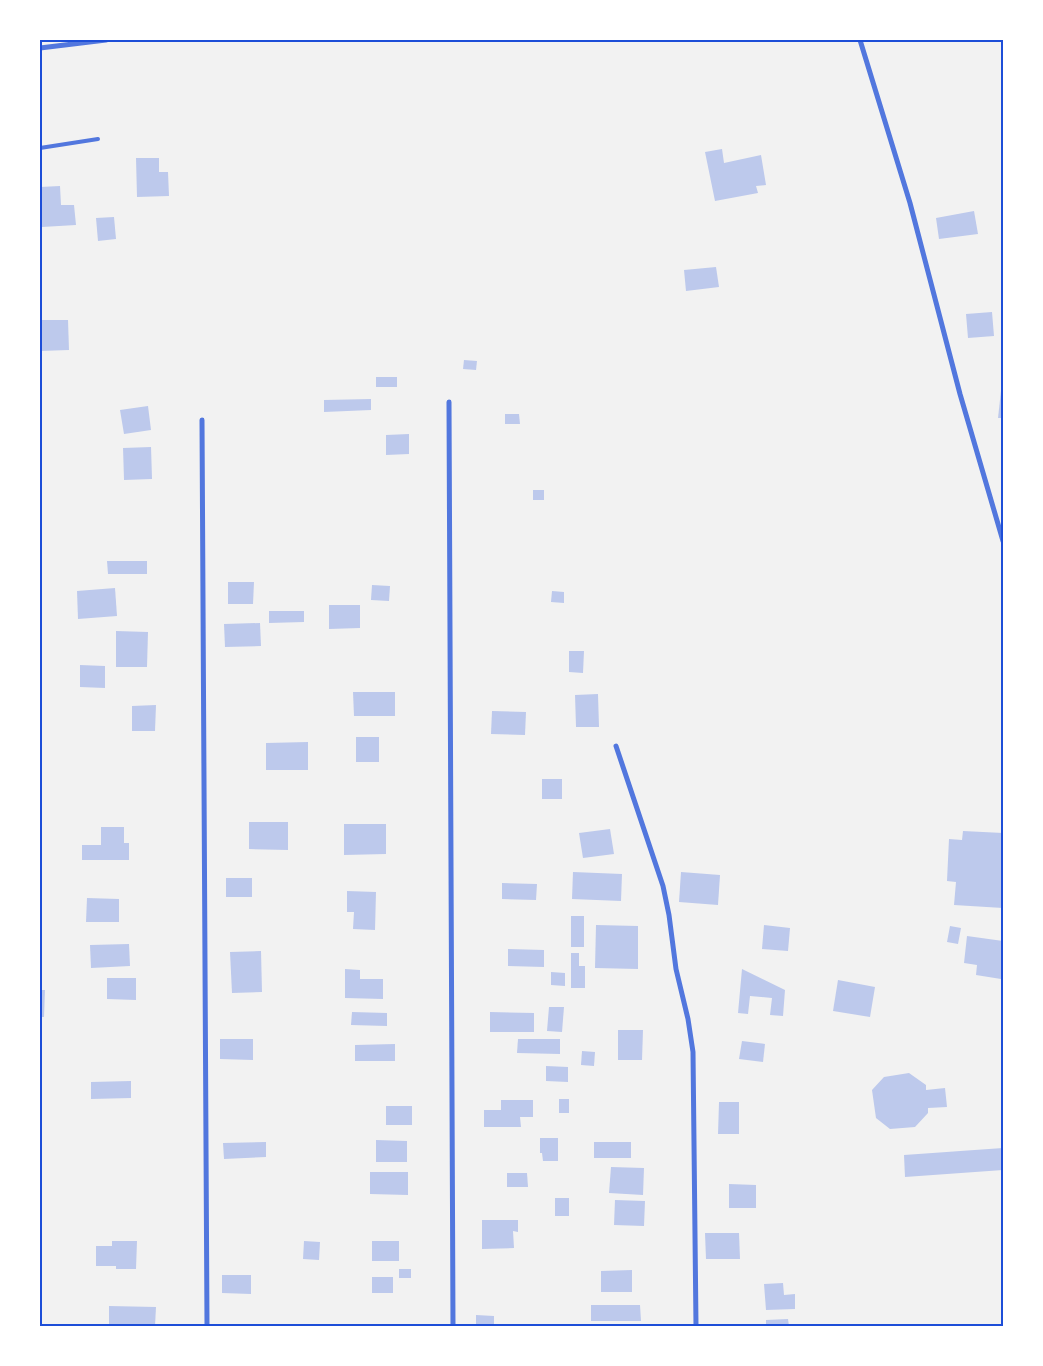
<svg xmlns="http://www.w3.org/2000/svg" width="1043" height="1366" viewBox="0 0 1043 1366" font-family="'Nunito Sans',sans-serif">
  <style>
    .building { fill: #bdc9ec }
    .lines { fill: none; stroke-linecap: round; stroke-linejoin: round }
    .service { stroke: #5277de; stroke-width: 4 }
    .minor { stroke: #5277de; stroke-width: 5 }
    .neatline { fill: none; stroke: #1d4ed8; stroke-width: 2 }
  </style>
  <rect width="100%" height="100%" fill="#f2f2f2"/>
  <g class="building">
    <path d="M 722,149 L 724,163 L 761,155 L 766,185 L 756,186 L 758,193 L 715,201 L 705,152 Z"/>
    <path d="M 136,158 L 159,158 L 159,172 L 168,172 L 169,196 L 137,197 Z"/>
    <path d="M 60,186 L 61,205 L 74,205 L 76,225 L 42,227 L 40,187 Z"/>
    <path d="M 974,211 L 978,234 L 939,239 L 936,218 Z"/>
    <path d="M 114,217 L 116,239 L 98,241 L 96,218 Z"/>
    <path d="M 716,267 L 719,287 L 686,291 L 684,270 Z"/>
    <path d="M 992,312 L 994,336 L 968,338 L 966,314 Z"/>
    <path d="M 40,320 L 68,320 L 69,350 L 40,351 Z"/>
    <path d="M 464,360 L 477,361 L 476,370 L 463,369 Z"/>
    <rect x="376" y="377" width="21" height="10"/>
    <path d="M 1002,382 L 1003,382 L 1003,418 L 998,418 Z"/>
    <path d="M 371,399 L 371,410 L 324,412 L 324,400 Z"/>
    <path d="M 148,406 L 151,430 L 124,434 L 120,410 Z"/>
    <path d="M 505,414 L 519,414 L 520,424 L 505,424 Z"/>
    <path d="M 409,434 L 409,454 L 386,455 L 386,435 Z"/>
    <path d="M 151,447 L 152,479 L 124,480 L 123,448 Z"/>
    <rect x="533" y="490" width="11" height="10"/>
    <path d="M 107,561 L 147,561 L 147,574 L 108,574 Z"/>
    <path d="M 228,582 L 254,582 L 253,604 L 228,604 Z"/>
    <path d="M 372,585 L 390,586 L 389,601 L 371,600 Z"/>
    <path d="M 115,588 L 117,616 L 78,619 L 77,591 Z"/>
    <path d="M 552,591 L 564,592 L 564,603 L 551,602 Z"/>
    <path d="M 329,605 L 360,605 L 360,628 L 329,629 Z"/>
    <path d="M 269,611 L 304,611 L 304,622 L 269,623 Z"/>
    <path d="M 260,623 L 261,646 L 225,647 L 224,624 Z"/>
    <path d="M 116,631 L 148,632 L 147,667 L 116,667 Z"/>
    <path d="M 569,651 L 584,651 L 583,673 L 569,672 Z"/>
    <path d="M 80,665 L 105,666 L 105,688 L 80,687 Z"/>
    <path d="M 353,692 L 395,692 L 395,716 L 354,716 Z"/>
    <path d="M 598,694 L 599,727 L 576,727 L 575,695 Z"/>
    <path d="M 156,705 L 155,731 L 132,731 L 132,706 Z"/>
    <path d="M 492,711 L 526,712 L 525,735 L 491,734 Z"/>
    <rect x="356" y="737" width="23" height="25"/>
    <path d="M 308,742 L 308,770 L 266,770 L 266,743 Z"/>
    <rect x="542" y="779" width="20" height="20"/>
    <path d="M 249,822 L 288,822 L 288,850 L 249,849 Z"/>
    <path d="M 344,824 L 386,824 L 386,854 L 344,855 Z"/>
    <path d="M 101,827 L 124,827 L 124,843 L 129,843 L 129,860 L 82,860 L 82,845 L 101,845 Z"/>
    <path d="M 610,829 L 614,854 L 583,858 L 579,833 Z"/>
    <path d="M 963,831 L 1003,833 L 1003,908 L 954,905 L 956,882 L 947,881 L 949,839 L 962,840 Z"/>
    <path d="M 573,872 L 622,874 L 621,901 L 572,899 Z"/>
    <path d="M 681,872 L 720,875 L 718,905 L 679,902 Z"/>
    <rect x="226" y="878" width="26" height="19"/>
    <path d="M 502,883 L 537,884 L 536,900 L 502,899 Z"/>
    <path d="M 347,891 L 376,892 L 375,930 L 353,929 L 354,912 L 347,912 Z"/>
    <path d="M 87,898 L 119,899 L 119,922 L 86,922 Z"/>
    <rect x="571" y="916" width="13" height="31"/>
    <path d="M 596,925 L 638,926 L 638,969 L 595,968 Z"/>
    <path d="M 764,925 L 790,928 L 788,951 L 762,949 Z"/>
    <path d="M 950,926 L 961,928 L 958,944 L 947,942 Z"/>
    <path d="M 967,936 L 1003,941 L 1003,963 L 1001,979 L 976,975 L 977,965 L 964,963 Z"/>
    <path d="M 129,944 L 130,966 L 91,968 L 90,945 Z"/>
    <path d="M 508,949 L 544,950 L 544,967 L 508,966 Z"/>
    <path d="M 261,951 L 262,992 L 232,993 L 230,952 Z"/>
    <path d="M 571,953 L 579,953 L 579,966 L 585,966 L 585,988 L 571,988 Z"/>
    <path d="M 345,969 L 360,970 L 360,979 L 383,979 L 383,999 L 345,998 Z"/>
    <path d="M 742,969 L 785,990 L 783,1016 L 770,1015 L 772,998 L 750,996 L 748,1014 L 738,1013 Z"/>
    <path d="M 551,972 L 565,973 L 565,986 L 551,985 Z"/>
    <path d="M 107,978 L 136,978 L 136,1000 L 107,999 Z"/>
    <path d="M 838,980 L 875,987 L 870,1017 L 833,1011 Z"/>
    <path d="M 40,990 L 45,990 L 44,1017 L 40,1017 Z"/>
    <path d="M 549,1007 L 564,1007 L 562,1032 L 547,1031 Z"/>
    <path d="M 352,1012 L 387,1013 L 387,1026 L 351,1025 Z"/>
    <path d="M 490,1012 L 534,1013 L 534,1032 L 490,1032 Z"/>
    <path d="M 618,1030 L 643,1030 L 642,1060 L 618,1060 Z"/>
    <path d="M 220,1039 L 253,1039 L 253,1060 L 220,1059 Z"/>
    <path d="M 518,1039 L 560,1039 L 560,1054 L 517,1053 Z"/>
    <path d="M 742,1041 L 765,1044 L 763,1062 L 739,1059 Z"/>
    <path d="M 395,1044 L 395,1061 L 355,1061 L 355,1045 Z"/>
    <path d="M 582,1051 L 595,1052 L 594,1066 L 581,1065 Z"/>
    <path d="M 546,1066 L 568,1067 L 568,1082 L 546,1081 Z"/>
    <path d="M 909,1073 L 926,1085 L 926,1090 L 945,1088 L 947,1107 L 928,1108 L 928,1113 L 915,1127 L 890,1129 L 876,1118 L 872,1090 L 884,1077 Z"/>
    <path d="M 131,1081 L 131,1098 L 91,1099 L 91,1082 Z"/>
    <rect x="559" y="1099" width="10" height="14"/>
    <path d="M 501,1100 L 533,1100 L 533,1117 L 520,1117 L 521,1127 L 484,1127 L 484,1110 L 501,1110 Z"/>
    <path d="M 719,1102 L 739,1102 L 739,1134 L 718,1134 Z"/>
    <rect x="386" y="1106" width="26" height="19"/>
    <path d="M 540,1138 L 558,1138 L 558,1161 L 543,1161 L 542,1153 L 540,1153 Z"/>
    <path d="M 376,1140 L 407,1141 L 407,1162 L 376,1162 Z"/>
    <path d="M 266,1142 L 266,1157 L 224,1159 L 223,1143 Z"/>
    <rect x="594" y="1142" width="37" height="16"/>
    <path d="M 1003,1148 L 1003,1170 L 905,1177 L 904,1155 Z"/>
    <path d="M 611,1167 L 644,1168 L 643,1195 L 609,1193 Z"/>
    <path d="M 370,1172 L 408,1172 L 408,1195 L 370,1194 Z"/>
    <path d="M 507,1173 L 527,1173 L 528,1187 L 507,1187 Z"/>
    <path d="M 729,1184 L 756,1185 L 756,1208 L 729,1208 Z"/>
    <rect x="555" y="1198" width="14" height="18"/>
    <path d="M 615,1200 L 645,1201 L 644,1226 L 614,1225 Z"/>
    <path d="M 482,1220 L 518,1220 L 518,1232 L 513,1231 L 514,1248 L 482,1249 Z"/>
    <path d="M 705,1233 L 739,1233 L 740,1259 L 706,1259 Z"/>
    <path d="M 112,1241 L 137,1241 L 136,1269 L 116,1269 L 116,1266 L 96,1266 L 96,1246 L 112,1246 Z"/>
    <path d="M 304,1241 L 320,1242 L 319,1260 L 303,1259 Z"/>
    <rect x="372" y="1241" width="27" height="20"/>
    <rect x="399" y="1269" width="12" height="9"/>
    <path d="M 632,1270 L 632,1292 L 601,1292 L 601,1271 Z"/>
    <path d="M 222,1275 L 251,1275 L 251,1294 L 222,1293 Z"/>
    <rect x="372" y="1277" width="21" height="16"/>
    <path d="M 783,1283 L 784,1295 L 795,1294 L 795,1309 L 766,1310 L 764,1284 Z"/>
    <path d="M 591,1305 L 640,1305 L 641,1321 L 591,1321 Z"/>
    <path d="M 109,1306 L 156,1307 L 155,1326 L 109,1326 Z"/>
    <path d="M 476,1315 L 494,1316 L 494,1326 L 476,1326 Z"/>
    <path d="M 788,1319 L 789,1326 L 766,1326 L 766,1320 Z"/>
  </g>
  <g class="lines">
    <path class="service" d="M 40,148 L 98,139"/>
    <g class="minor">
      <path d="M 860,40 L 910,203 L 960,394 L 1003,541"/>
      <path d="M 40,48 L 106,40"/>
      <path d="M 449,402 L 453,1326"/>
      <path d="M 202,420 L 207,1326"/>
      <path d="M 616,746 L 663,886 L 669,915 L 676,969 L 688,1019 L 693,1052 L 696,1326"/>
    </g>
  </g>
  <rect width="1043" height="1366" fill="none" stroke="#ffffff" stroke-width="82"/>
  <rect x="41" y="41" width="961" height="1284" class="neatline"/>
</svg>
